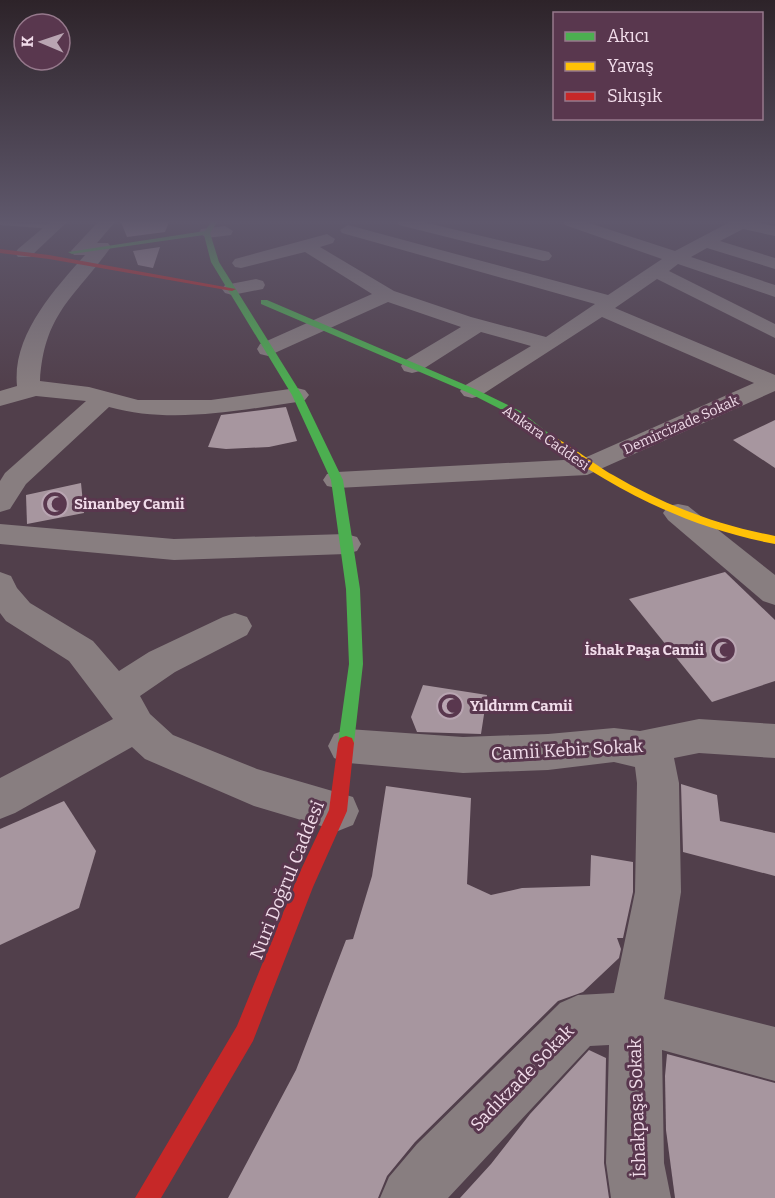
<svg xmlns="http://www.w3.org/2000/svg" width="775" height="1198" viewBox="0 0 775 1198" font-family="Bitter,serif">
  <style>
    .building { fill: #a7969f }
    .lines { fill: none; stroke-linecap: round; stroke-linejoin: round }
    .lane { fill: #887e80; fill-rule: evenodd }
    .street { fill: #887e80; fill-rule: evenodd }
    .fast { fill: #4caf50; fill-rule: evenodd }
    .slow { fill: #ffc107; fill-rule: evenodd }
    .jam { fill: #c62828; fill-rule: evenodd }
    .labels { text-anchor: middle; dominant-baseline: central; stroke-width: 6; stroke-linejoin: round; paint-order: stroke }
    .far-street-label { font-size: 14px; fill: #f1dcea; stroke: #59374e }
    .poi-label { font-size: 15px; font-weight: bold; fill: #f1dcea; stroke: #59374e; text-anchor: start }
    .near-street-label { font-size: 18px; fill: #f1dcea; stroke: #59374e }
  </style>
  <rect width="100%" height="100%" fill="#513f4b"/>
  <g class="building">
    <path d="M 121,222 L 169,222 L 165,232 L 127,237 Z"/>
    <path d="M 160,247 L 153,268 L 138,265 L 133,251 Z"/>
    <path d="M 286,407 L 297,441 L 269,447 L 226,449 L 208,447 L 221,415 Z"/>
    <path d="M 775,420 L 775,468 L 733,440 Z"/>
    <path d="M 81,483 L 84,513 L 27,524 L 26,495 Z"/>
    <path d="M 725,572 L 775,620 L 775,681 L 712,702 L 629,599 Z"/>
    <path d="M 423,685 L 487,695 L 481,734 L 417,732 L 411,717 Z"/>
    <path d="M 681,784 L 717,795 L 720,821 L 775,833 L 775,876 L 683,852 Z"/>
    <path d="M 386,786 L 471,798 L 467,884 L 491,895 L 522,888 L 590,886 L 591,855 L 633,862 L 633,892 L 623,938 L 617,938 L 621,949 L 619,958 L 583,992 L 558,1001 L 415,1142 L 387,1176 L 378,1198 L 228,1198 L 296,1070 L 346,940 L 353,939 L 372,876 Z"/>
    <path d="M 64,801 L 96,851 L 79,908 L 0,945 L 0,829 Z"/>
    <path d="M 589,1050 L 606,1058 L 604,1163 L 609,1198 L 460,1198 L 491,1164 L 530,1114 Z"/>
    <path d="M 667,1054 L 775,1083 L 775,1198 L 675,1198 L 666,1130 L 665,1076 Z"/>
  </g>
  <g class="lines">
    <path class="lane" d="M 0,222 L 53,225 L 57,227 L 53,229 L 0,225 Z"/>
    <g class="street">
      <path d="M 50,222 L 67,222 L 30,257 L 18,257 L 15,253 L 18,249 Z"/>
      <path d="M 98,222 L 115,222 L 97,243 L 108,243 L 111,247 C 75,297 44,313 40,381 L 89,387 L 138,400 L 211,400 L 297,388 L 305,390 L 309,395 L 305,400 L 297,402 C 235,411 170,424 109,407 L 26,484 L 10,509 L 0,512 L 0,481 L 5,473 L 86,401 L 36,396 L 0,406 L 0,391 L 17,386 C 12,335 54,290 85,255 L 74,255 L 71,251 Z"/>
      <path d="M 397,222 L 423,222 L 549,252 L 552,256 L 549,260 L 543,261 L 399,225 Z"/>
      <path d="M 563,222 L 586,222 L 675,251 L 728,223 L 727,222 L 755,222 L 775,226 L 775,236 L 743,229 L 720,241 L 775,258 L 775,269 L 707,248 L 691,257 L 775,285 L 775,297 L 678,264 L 669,271 L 775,324 L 775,338 L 657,279 L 615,308 L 775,375 L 775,391 L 587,475 L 337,488 L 327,486 L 323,480 L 327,474 L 337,472 L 582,459 L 754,383 L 602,317 L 480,396 L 472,398 L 464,396 L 460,391 L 464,386 L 531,346 L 481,332 L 420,371 L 412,373 L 404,371 L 401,366 L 404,361 L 461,327 L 388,302 L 268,356 L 260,354 L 257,349 L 260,344 L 372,294 L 305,252 L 241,268 L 235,267 L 232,263 L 235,259 L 327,234 L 335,239 L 333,243 L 320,247 L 394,291 L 471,317 L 546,337 L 595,304 L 342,233 L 340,230 L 348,225 L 608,295 L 662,259 L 565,225 Z"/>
      <path d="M 225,226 L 233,231 L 231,235 L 207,238 L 199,233 L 201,229 Z"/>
      <path d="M 256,279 L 263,281 L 265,285 L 263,289 L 232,295 L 225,293 L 222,289 L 225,285 Z"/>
      <path d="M 678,504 L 688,506 L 775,575 L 775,605 L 763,601 L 668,520 L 663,513 L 668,506 Z"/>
      <path d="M 0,524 L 174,539 L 346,534 L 357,537 L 361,544 L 357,551 L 346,554 L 174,560 L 0,544 Z"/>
      <path d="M 0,572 L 11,576 L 17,588 L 30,603 L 93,641 L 119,671 L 149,652 L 223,617 L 235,613 L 247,617 L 252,626 L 247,635 L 175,672 L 140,696 L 150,714 L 173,735 L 257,769 L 353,797 L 359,811 L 353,825 L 338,831 L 254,806 L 145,759 L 132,747 L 15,813 L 0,819 L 0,778 L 113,719 L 69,661 L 6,621 L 0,613 Z"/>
      <path d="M 699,719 L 775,724 L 775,758 L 699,753 L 674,758 L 679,783 L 681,892 L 664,999 L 775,1027 L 775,1081 L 662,1050 L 664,1163 L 671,1198 L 611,1198 L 606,1163 L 609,1045 L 590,1046 L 448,1198 L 380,1198 L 389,1177 L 417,1144 L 560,1003 L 578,995 L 614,993 L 635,892 L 637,783 L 635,767 L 614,762 L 548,770 L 463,773 L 348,763 L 334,758 L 328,746 L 334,734 L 348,729 L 463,737 L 548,734 L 614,728 L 640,731 Z"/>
    </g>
    <g class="fast">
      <path d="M 211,222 L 217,222 L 210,233 L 219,262 L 302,395 L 343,480 L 360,589 L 363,664 L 354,743 L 352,748 L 346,750 L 340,748 L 338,743 L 349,664 L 346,589 L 331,480 L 292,395 L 211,262 L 204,235 L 72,254 L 68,252 L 205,231 Z"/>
      <path d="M 261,300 L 267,300 L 475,389 L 520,411 L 556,439 L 555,441 L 547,441 L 512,415 L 469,393 L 261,304 Z"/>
    </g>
    <path class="slow" d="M 551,436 C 566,441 596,466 613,475 C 664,505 717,525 775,536 L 775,544 C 690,528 617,492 547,441 L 546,439 Z"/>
    <g class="jam">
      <path d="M 0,249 L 49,255 L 236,289 L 232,291 L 49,259 L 0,253 Z"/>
      <path d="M 346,736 L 352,738 L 354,743 L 347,811 L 313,887 L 253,1041 L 161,1198 L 135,1198 L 237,1026 L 298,876 L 329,810 L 338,743 L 340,738 Z"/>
    </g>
  </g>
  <linearGradient id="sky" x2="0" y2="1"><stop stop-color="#2d2329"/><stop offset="0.57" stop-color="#5f586c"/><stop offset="1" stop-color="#5f586c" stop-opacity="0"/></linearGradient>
  <rect width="775" height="389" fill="url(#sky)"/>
  <defs>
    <g id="mosque-ring" transform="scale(1.35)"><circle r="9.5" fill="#59374e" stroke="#b9a5b2" stroke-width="1.5"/><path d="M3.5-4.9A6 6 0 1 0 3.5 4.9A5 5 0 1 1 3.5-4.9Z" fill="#b9a5b2"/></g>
  </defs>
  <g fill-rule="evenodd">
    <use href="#mosque-ring" x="55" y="504"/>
    <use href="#mosque-ring" x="723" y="650"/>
    <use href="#mosque-ring" x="450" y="706"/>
  </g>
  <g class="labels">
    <g class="far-street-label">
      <text transform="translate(681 425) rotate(-24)">Demircizade Sokak</text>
      <text transform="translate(546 438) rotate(35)">Ankara Caddesi</text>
    </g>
    <g class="poi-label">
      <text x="74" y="504">Sinanbey Camii</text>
      <text x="704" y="650" text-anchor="end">İshak Paşa Camii</text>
      <text x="470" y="706">Yıldırım Camii</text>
    </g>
    <g class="near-street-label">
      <text transform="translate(567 750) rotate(-3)">Camii Kebir Sokak</text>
      <text transform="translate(287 880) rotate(-68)">Nuri Doğrul Caddesi</text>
      <text transform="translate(522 1078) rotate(-46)">Sadıkzade Sokak</text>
      <text transform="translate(637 1108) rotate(-92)">İshakpaşa Sokak</text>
    </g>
  </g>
  <rect x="553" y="12" width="210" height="108" fill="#59374e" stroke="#96798c" stroke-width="1.5"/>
  <rect x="565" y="32" width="30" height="9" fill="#4caf50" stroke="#96798c" stroke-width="1.5"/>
  <text x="607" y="42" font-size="18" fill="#f1dcea">Akıcı</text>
  <rect x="565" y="62" width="30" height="9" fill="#ffc107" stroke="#96798c" stroke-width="1.5"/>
  <text x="607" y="72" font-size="18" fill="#f1dcea">Yavaş</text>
  <rect x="565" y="92" width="30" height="9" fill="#c62828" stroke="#96798c" stroke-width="1.5"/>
  <text x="607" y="102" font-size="18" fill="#f1dcea">Sıkışık</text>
  <g transform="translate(42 42) rotate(272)"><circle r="28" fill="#59374e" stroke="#96798c" stroke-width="1.5"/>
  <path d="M0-4.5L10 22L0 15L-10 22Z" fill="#b9a5b2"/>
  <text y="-9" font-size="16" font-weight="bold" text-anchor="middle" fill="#f1dcea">K</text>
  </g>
</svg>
